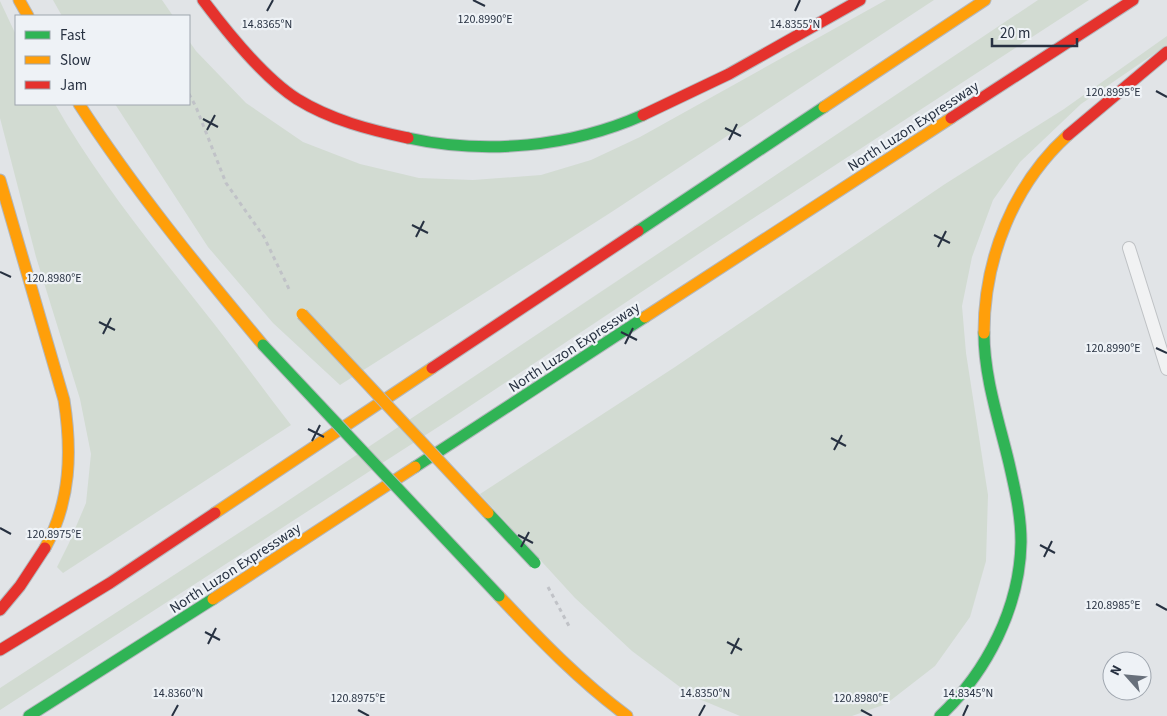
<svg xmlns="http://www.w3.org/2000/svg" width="1167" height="716" font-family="'Source Sans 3',sans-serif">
  <rect width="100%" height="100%" fill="#e1e4e7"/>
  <g fill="#d2dbd2">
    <polygon points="53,0 162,0 173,16 62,16"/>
    <polygon points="886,0 934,0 610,213 340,385 273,323 208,247 115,104 189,104 189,41 196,51 246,103 303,142 360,164 419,178 473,180 541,175 591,160 640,137"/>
    <polygon points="1038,0 1089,0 703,251 452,418 0,710 0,688 274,510"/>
    <path d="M0 1 16 35V104H55C100 183 159 254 215 325 241 358 265 392 291 425L63 573 57 567 69 543 86 503 91 454 80 399 36 257 0 118Z"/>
    <polygon points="1167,36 1167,45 1081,104 1020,162 993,200 972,257 962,306 966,353 988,495 986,561 970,617 935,666 886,704 852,716 740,716 692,696 632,651 575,598 480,494 675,367 945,184 1064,109"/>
  </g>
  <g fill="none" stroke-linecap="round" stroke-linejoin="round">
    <g stroke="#bfc2c5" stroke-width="14">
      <polyline id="lane" points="1129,248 1167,369"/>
    </g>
    <g stroke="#b3b7bc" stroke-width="13">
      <g id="fast">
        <path d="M408 138C486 155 571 147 643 115"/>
        <polyline points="638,231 824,107"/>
        <polyline points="415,467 645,317"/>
        <polyline points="29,716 213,599"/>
        <path d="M940 716C987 672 1020 607 1021 542 1021 515 1015 489 1009 463 999 421 984 377 984 333"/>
      </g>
    </g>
    <g stroke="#b3b7bc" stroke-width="13">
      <g id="slow">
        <polyline points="19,0 28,16"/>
        <path d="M79 104C134 189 198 267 263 345"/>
        <polyline points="824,107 985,0"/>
        <path d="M0 180 64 400C72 451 71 501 45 548"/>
        <polyline points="645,317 951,118"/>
        <path d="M984 333C984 259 1013 185 1068 135"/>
        <polyline points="215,513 432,368"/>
        <path d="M499 596C539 639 580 681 627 716"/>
        <polyline points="213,599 415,467"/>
      </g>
    </g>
    <g stroke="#b3b7bc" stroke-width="13">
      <g id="jam">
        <path d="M203 0C227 32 264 78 297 99 331 120 370 130 408 138"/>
        <polyline points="643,115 729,74 860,0"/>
        <polyline points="951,118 1133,0"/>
        <polyline points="1068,135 1167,52"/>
        <polyline points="432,368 638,231"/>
        <polyline points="0,610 20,586 45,548"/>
        <polyline points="0,650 110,583 215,513"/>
      </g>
    </g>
    <g stroke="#c0c2c7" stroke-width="3" stroke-dasharray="4 4" stroke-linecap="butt">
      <polyline points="189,94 196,107 226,183 264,237 289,289"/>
      <polyline points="548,587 569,626"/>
    </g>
    <use href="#lane" stroke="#f1f2f3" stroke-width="12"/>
    <use href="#fast" stroke="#30b455" stroke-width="11"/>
    <use href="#slow" stroke="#ff9f0a" stroke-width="11"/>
    <use href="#jam" stroke="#e5322d" stroke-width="11"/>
    <g stroke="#b3b7bc" stroke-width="13" stroke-linecap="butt">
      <g id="fast-bridge">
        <polyline points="263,345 499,596"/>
        <polyline points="488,513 535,563"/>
      </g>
    </g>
    <g stroke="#b3b7bc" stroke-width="13" stroke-linecap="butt">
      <polyline id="slow-bridge" points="302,314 488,513"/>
    </g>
    <use href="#fast-bridge" stroke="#30b455" stroke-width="11"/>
    <use href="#slow-bridge" stroke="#ff9f0a" stroke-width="11"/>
  </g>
  <path fill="none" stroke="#273141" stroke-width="2" d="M473 0 485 6M267 11 273 0M795 11 800 0M1156 91 1167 97M203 119 218 127M725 128 741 136M207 130 215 115M729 140 737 124M412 225 428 233M934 235 950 243M416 237 424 221M938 247 946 231M0 272 11 277M99 322 115 330M621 332 637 340M103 334 111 318M625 344 633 328M1156 348 1167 353M308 429 324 437M831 438 846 446M312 441 320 425M834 450 842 435M0 528 11 534M518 535 533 543M1040 545 1055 553M521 547 529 532M1044 557 1052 541M1156 604 1167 610M205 632 220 640M727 642 742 650M208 644 216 628M731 654 739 638M358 710 369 716M861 710 872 716M172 716 178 705M699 716 705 705M963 716 968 705"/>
  <g text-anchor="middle" stroke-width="4.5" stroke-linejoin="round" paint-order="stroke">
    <g font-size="15" fill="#273141" stroke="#eef2f6">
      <text transform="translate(913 126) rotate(-33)" y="5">North Luzon Expressway</text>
      <text transform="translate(574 347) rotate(-33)" y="5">North Luzon Expressway</text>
      <text transform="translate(235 568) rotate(-33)" y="5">North Luzon Expressway</text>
    </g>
  </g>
  <g font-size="12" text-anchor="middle" fill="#273141" stroke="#eef2f6" stroke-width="4.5" stroke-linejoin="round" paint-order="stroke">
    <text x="485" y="23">120.8990°E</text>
    <text x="267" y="28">14.8365°N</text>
    <text x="795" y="28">14.8355°N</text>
    <text x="1113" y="96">120.8995°E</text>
    <text x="54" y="282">120.8980°E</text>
    <text x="1113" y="352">120.8990°E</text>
    <text x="54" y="538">120.8975°E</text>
    <text x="1113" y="609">120.8985°E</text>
    <text x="178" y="697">14.8360°N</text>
    <text x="705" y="697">14.8350°N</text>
    <text x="968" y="697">14.8345°N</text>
    <text x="358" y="702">120.8975°E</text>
    <text x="861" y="702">120.8980°E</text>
  </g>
  <rect x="15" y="15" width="175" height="90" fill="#eef2f6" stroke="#9ea5ae"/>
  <rect x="25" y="31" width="25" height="8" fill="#30b455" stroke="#9ea5ae"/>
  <text x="60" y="40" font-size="15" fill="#273141">Fast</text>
  <rect x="25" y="56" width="25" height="8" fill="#ff9f0a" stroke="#9ea5ae"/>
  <text x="60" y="65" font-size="15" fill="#273141">Slow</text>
  <rect x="25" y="81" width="25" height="8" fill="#e5322d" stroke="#9ea5ae"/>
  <text x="60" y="90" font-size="15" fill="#273141">Jam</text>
  <g transform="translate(1127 676) rotate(297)"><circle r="24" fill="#eef2f6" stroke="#9ea5ae"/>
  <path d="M0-4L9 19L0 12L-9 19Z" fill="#68707b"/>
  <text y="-8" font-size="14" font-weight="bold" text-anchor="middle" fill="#273141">N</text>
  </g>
  <path d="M992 38v8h85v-8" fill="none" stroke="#273141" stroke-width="2.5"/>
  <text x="1000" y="38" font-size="15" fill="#273141" stroke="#eef2f6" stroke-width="4" paint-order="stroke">20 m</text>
</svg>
